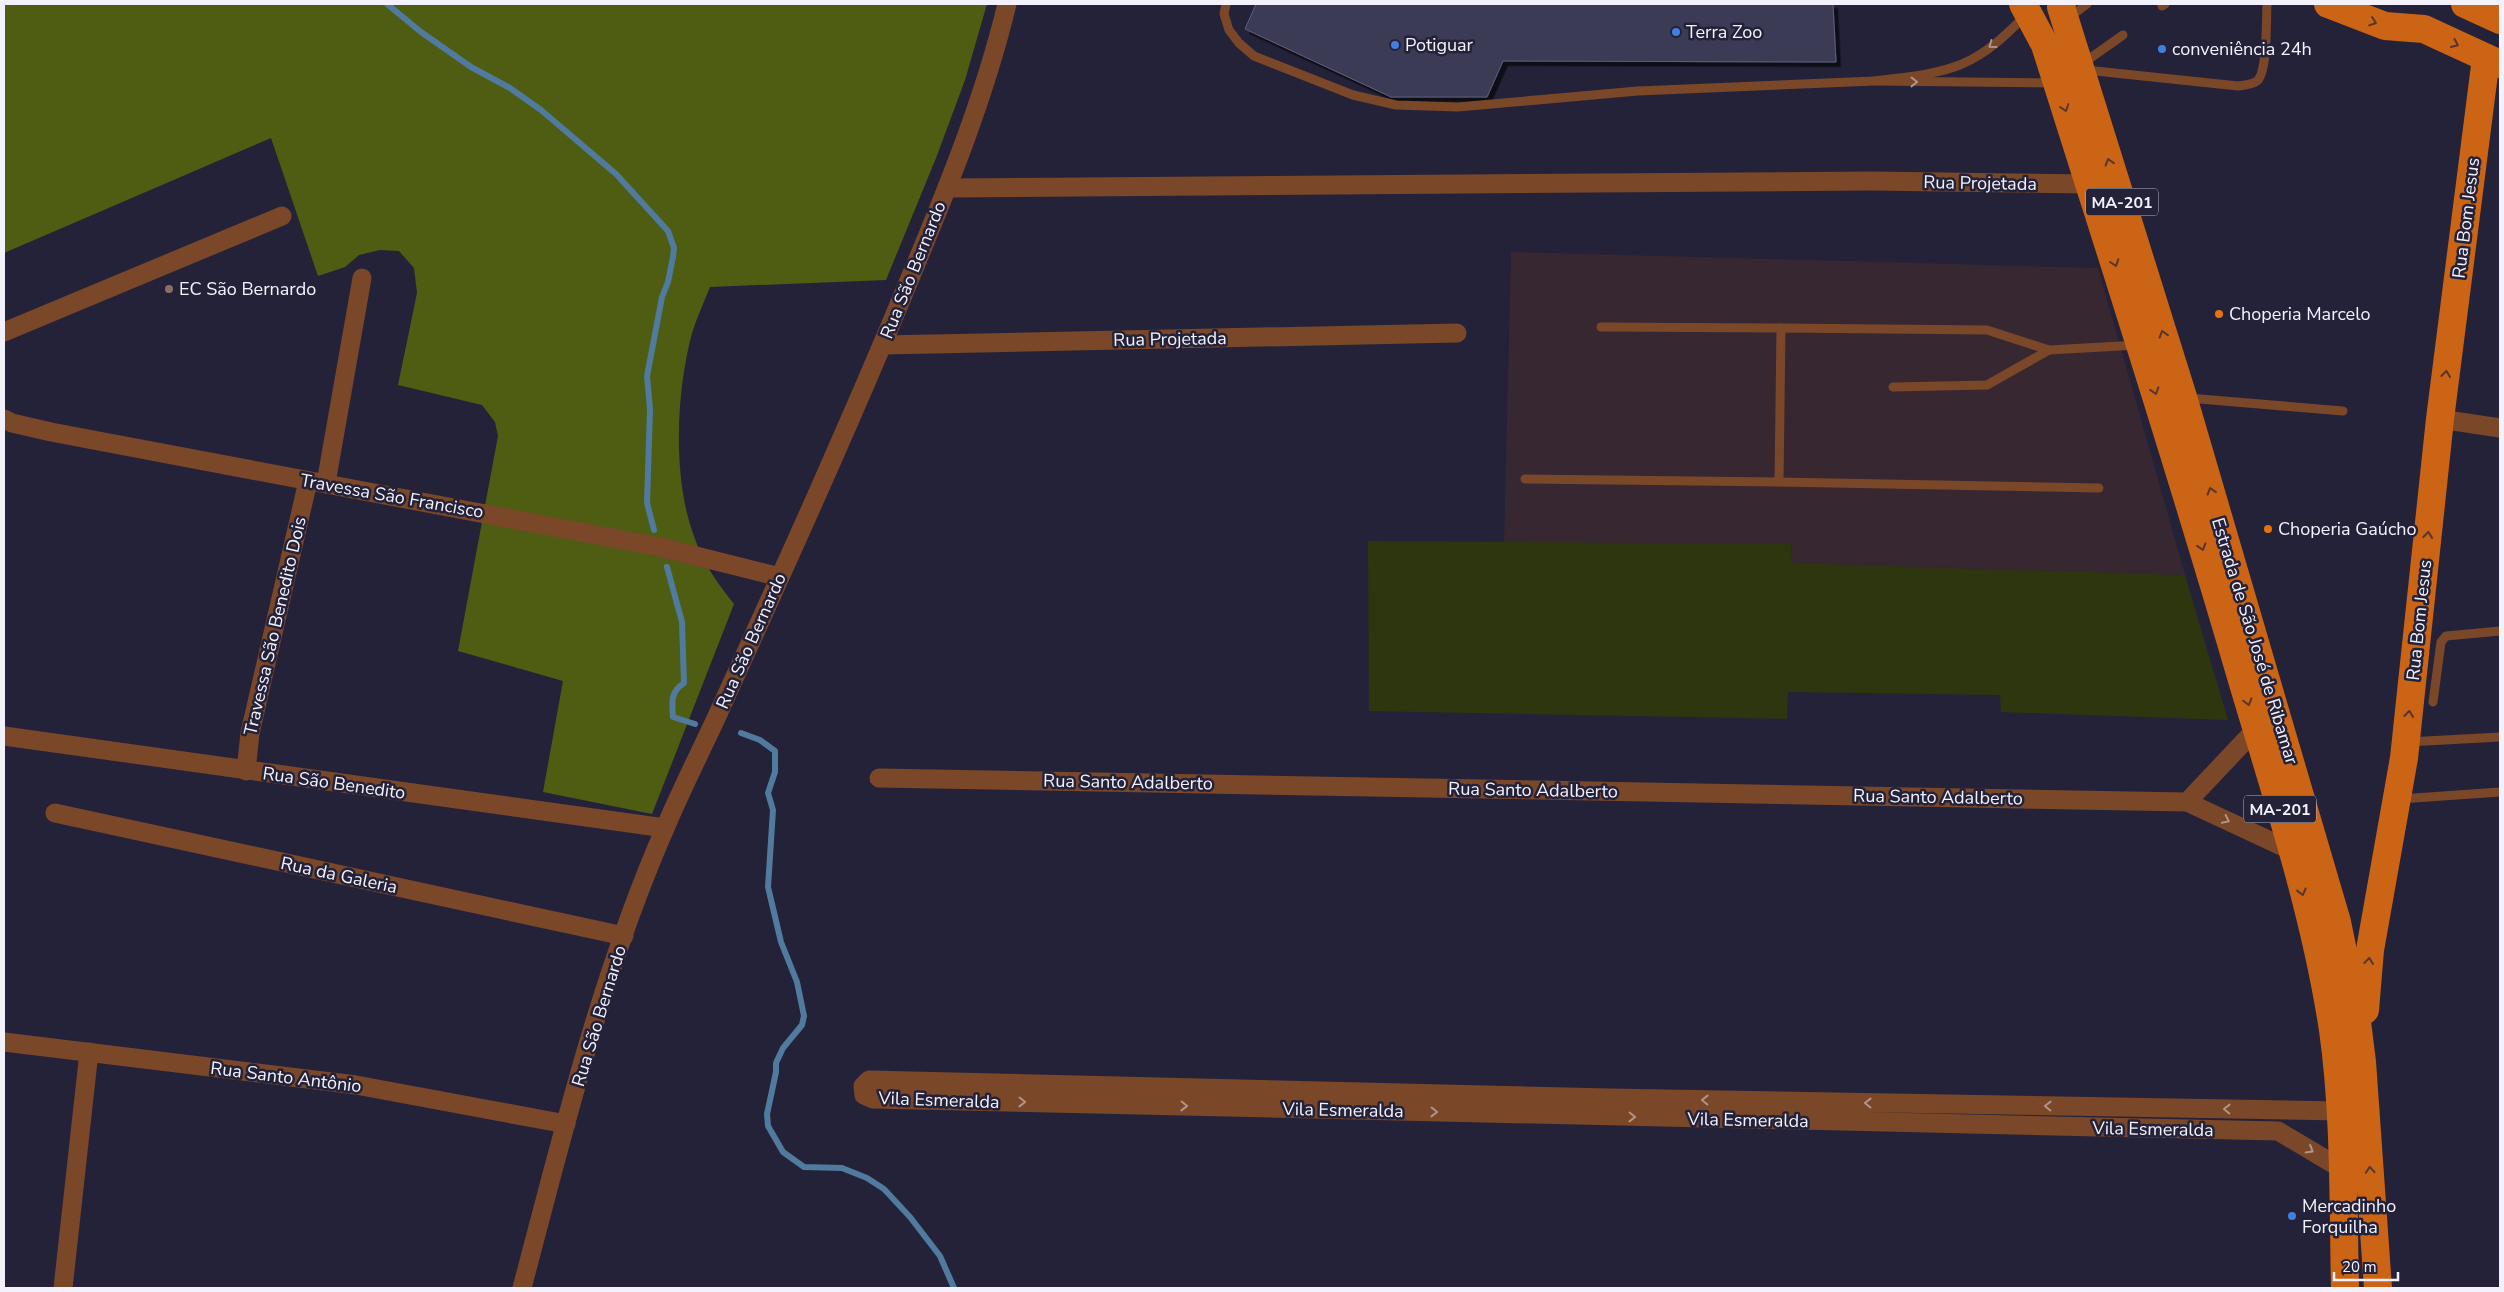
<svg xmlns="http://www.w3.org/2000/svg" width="2504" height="1292" font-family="'Nunito Sans',sans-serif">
  <defs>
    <filter id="shadow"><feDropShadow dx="4.5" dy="4.5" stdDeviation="0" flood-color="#0009"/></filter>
  </defs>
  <rect width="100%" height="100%" fill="#242239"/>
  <polygon fill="#372731" points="1511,252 2098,268 2185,575 1792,563 1791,544 1504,543"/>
  <polygon fill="#2e360f" points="1368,541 1791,544 1792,563 2185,575 2228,720 2001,712 2000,695 1788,692 1787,719 1369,711"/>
  <path fill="#4f5d12" d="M4 4H987L965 80 936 158 886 280 710 287C704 302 697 317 692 333 676 393 672 480 695 539 703 563 718 584 734 604L652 814 543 792 563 681 458 651 498 436 495 422 482 405 398 385 417 293 414 268 399 251 380 250 359 255 345 267 318 276 271 138 4 253Z"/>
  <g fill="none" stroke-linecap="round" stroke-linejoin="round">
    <g stroke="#507a9e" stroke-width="6">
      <polyline points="387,4 421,32 471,67 510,88 541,110 616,174 668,231 674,248 673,257 668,282 662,297 647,376 650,409 647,503 654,530"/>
      <path d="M667 567 682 622 684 683C670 692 672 703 673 717L695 724"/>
      <polyline points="741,733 760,740 775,751 775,772 768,793 773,810 768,887 781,942 797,982 804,1016 802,1025 783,1048 776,1063 776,1072 767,1114 768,1126 783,1152 804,1167 842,1168 867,1178 884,1189 910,1217 940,1256 954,1288"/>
    </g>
  </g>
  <polygon fill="#3a3a54" stroke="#5e5f7b" filter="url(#shadow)" points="1256,4 1833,4 1836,62 1503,61 1487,97 1391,97 1245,29"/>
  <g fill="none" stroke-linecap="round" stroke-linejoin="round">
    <g stroke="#7a4729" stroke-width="9">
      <polyline points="1226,4 1224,14 1229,30 1239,43 1254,56 1353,95 1396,105 1458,107 1638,91 1875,81"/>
      <polyline points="2162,6 2165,4"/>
      <path d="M2026 15C2007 34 1988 53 1962 64 1936 75 1904 77 1875 81L2055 83"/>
      <polyline points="2067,19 2087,4"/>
      <polyline points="2082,64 2123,35"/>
      <path d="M2086 70 2238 86C2244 85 2252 85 2257 81 2268 72 2266 19 2267 4"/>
      <polyline points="1601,327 1781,328"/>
      <polyline points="1893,387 1987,385 2049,350"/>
      <polyline points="2188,398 2343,411"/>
      <polyline points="1525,479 1779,482 1781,328 1987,330 2049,350 2138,345"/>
      <polyline points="1779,482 2099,488"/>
      <polyline points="2433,702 2441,642 2446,636 2500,631"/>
      <polyline points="2408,742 2500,737"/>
      <polyline points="2400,799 2500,792"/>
    </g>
    <g stroke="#7a4729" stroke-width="19">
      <polyline points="947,188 1870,181 2090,184"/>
      <polyline points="4,332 282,216"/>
      <polyline points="883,345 1457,333"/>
      <polyline points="4,419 12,423 51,432 660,547 780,577"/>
      <polyline points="2440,419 2500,428"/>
      <polyline points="326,483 362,278"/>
      <polyline points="4,736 665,828"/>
      <polyline points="246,771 250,733 308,481"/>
      <polyline points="879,778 2187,802 2292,851"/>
      <polyline points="2187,802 2256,729"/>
      <polyline points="55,813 624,936"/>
      <polyline points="4,1042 356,1085 566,1124"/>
      <polyline points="2340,1111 1609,1098 869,1080 863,1086 864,1095 873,1099 2278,1131 2342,1169"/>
      <polyline points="63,1288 89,1052"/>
      <path d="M522 1288C563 1133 601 974 666 826 682 788 701 751 718 714 783 571 848 428 908 283 946 192 984 100 1007 4"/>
    </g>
    <g stroke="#cc6415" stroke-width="28">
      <path d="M2023 4 2045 45C2112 256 2180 468 2242 680 2276 795 2315 911 2333 1030 2345 1115 2343 1203 2345 1288"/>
      <polyline points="2062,4 2061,7 2183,397 2337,922 2356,1014 2362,1062 2378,1288"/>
      <polyline points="2328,4 2385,26 2424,29 2500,64"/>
      <polyline points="2465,4 2500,20"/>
      <polyline points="2365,1010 2370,950 2404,758 2440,419 2486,58"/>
    </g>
  </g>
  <defs><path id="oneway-chevron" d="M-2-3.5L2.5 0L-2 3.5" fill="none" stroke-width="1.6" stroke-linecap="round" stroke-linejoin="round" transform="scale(1.25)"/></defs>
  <g stroke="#56362e">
    <use href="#oneway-chevron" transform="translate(2373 22) rotate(19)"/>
    <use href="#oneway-chevron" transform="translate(2455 44) rotate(25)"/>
    <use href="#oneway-chevron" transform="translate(2065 108) rotate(72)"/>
    <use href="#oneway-chevron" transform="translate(2109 162) rotate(-107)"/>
    <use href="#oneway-chevron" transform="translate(2115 263) rotate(72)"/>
    <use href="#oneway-chevron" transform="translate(2163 334) rotate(-107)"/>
    <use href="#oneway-chevron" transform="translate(2446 374) rotate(-83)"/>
    <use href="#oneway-chevron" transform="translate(2155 391) rotate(73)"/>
    <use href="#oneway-chevron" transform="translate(2211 491) rotate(-107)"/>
    <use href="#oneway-chevron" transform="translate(2428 535) rotate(-84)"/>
    <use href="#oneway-chevron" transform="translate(2202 547) rotate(73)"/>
    <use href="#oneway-chevron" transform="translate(2248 702) rotate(74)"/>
    <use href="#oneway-chevron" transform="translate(2409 714) rotate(-84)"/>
    <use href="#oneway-chevron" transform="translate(2302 892) rotate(76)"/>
    <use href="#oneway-chevron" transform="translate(2369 961) rotate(-83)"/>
    <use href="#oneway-chevron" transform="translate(2370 1170) rotate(-94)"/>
  </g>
  <g stroke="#b09488">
    <use href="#oneway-chevron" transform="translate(1992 45) rotate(144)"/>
    <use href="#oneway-chevron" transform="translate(1914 82) rotate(1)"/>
    <use href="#oneway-chevron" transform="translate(2226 820) rotate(26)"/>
    <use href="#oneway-chevron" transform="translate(1705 1100) rotate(-179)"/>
    <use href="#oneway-chevron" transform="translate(1022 1102) rotate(1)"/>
    <use href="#oneway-chevron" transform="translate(1868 1103) rotate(-179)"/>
    <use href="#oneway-chevron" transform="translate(1184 1106) rotate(1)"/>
    <use href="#oneway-chevron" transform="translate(2048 1106) rotate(-179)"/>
    <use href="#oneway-chevron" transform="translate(2227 1109) rotate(-179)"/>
    <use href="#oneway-chevron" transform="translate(1434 1112) rotate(1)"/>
    <use href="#oneway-chevron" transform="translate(1632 1117) rotate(1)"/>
    <use href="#oneway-chevron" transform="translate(2310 1150) rotate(31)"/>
  </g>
  <g fill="#3f7fe0" stroke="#242239" stroke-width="2">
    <circle cx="1676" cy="32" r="5"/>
    <circle cx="1395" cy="45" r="5"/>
    <circle cx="2162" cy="49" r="5"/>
    <circle cx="2292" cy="1216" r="5"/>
  </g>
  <circle fill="#8d6e63" stroke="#242239" stroke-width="2" cx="169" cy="289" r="5"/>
  <g fill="#e8710a" stroke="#242239" stroke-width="2">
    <circle cx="2219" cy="314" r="5"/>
    <circle cx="2268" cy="529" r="5"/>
  </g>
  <g text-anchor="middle" stroke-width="5" stroke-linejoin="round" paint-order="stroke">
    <g fill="#242239" stroke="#b5b4c2" stroke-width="1">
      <rect x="2086" y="188.5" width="72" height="27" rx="4"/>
      <rect x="2244" y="795.5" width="72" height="27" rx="4"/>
    </g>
    <g font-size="16" font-weight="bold" fill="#f3f2fc">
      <text x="2122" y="208">MA-201</text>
      <text x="2280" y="815">MA-201</text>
    </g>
    <g font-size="18" fill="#f3f2fc" stroke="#242239" text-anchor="start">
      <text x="1686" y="38">Terra Zoo</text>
      <text x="1405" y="51">Potiguar</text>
      <text x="2172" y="55">conveniência 24h</text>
      <text x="179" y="295">EC São Bernardo</text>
      <text x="2229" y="320">Choperia Marcelo</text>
      <text x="2278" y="535">Choperia Gaúcho</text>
      <text x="2302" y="1212">Mercadinho<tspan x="2302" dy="21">Forquilha</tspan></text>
    </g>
    <g font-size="18" fill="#f3f2fc" stroke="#242239">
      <text transform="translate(1980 183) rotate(1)" y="6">Rua Projetada</text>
      <text transform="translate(2466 218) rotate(-83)" y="6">Rua Bom Jesus</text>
      <text transform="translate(913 270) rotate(-68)" y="6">Rua São Bernardo</text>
      <text transform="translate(1170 339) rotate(-1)" y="6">Rua Projetada</text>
      <text transform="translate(392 496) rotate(10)" y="6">Travessa São Francisco</text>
      <text transform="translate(2419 620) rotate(-84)" y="6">Rua Bom Jesus</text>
      <text transform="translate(275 626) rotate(-77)" y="6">Travessa São Benedito Dois</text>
      <text transform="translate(751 641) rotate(-66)" y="6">Rua São Bernardo</text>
      <text transform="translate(2255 641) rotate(73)" y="6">Estrada de São José de Ribamar</text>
      <text transform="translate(1128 782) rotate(1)" y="6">Rua Santo Adalberto</text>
      <text transform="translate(334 783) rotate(8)" y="6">Rua São Benedito</text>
      <text transform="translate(1533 790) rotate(1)" y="6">Rua Santo Adalberto</text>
      <text transform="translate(1938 797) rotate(1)" y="6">Rua Santo Adalberto</text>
      <text transform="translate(339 875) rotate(12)" y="6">Rua da Galeria</text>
      <text transform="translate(599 1016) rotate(-73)" y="6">Rua São Bernardo</text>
      <text transform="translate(286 1077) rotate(7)" y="6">Rua Santo Antônio</text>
      <text transform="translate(939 1100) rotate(2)" y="6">Vila Esmeralda</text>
      <text transform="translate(1343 1110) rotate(1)" y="6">Vila Esmeralda</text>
      <text transform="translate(1748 1120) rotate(1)" y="6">Vila Esmeralda</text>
      <text transform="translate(2153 1129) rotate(1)" y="6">Vila Esmeralda</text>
    </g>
  </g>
  <rect width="2504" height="1292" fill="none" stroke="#f3f2fc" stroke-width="10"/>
  <path d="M2334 1272v8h64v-8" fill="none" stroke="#f3f2fc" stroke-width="2.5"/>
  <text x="2342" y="1272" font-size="15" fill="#f3f2fc" stroke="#242239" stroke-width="4" paint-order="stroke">20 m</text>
</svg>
